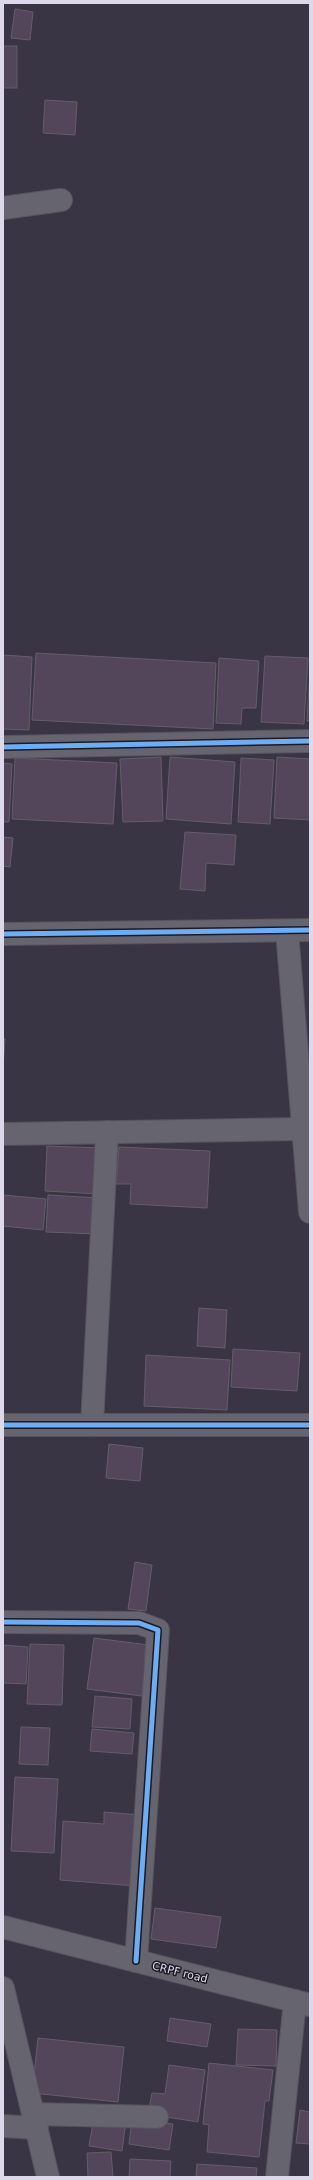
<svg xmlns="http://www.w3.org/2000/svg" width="313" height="2180" font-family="'DejaVu Sans',sans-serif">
  <rect width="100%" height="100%" fill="#393544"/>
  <g fill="#54465a" stroke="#645d69">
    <polygon points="15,9 33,12 30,40 11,38"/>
    <rect x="3" y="46" width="14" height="42"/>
    <polygon points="45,100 77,102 75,135 43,133"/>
    <polygon points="36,653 216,663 213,729 32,720"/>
    <polygon points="3,655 32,657 29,730 3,729"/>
    <polygon points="265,656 308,658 304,724 261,722"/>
    <polygon points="219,658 259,661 256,708 242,708 241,724 216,723"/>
    <polygon points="310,669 310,721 307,721"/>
    <polygon points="161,757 163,821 123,822 120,759"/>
    <polygon points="170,757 235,762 231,824 166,819"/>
    <polygon points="277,757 310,759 310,820 274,818"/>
    <polygon points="15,758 117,763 113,824 12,819"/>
    <polygon points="241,758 274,760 270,824 238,822"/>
    <polygon points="3,763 12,764 9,822 3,822"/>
    <polygon points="185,832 236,835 234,865 206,863 205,891 180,889"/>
    <polygon points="3,837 13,838 10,867 3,866"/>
    <polygon points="3,1039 5,1039 3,1067"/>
    <polygon points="47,1146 101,1148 99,1194 45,1191"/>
    <polygon points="119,1147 210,1151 207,1208 130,1204 131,1184 116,1184"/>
    <polygon points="3,1195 46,1199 43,1230 3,1226"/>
    <polygon points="48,1195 100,1198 98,1234 46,1232"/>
    <polygon points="199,1308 227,1310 225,1348 197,1346"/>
    <polygon points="233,1349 300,1353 297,1391 231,1387"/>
    <polygon points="146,1355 230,1360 227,1410 144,1406"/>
    <polygon points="109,1444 143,1448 140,1481 106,1478"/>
    <polygon points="135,1562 152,1565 146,1611 128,1609"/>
    <polygon points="94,1638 149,1645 142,1696 87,1689"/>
    <polygon points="30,1644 64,1645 62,1705 27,1704"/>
    <polygon points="3,1645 28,1647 26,1684 3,1683"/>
    <polygon points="95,1696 132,1699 130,1729 92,1727"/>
    <polygon points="21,1727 50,1728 48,1765 19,1764"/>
    <polygon points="92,1729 134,1733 132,1754 90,1751"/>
    <polygon points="15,1777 58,1779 54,1853 11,1851"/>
    <polygon points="104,1812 141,1815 136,1886 60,1880 63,1821 104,1824"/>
    <polygon points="155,1908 221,1917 216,1948 151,1939"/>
    <polygon points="170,2018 211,2024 207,2047 167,2041"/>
    <polygon points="238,2029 277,2030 276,2066 236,2065"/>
    <polygon points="38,2038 124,2047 118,2102 32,2093"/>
    <polygon points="209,2063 273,2070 269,2101 265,2101 259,2157 207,2152 209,2125 203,2124"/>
    <polygon points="169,2065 205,2070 198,2122 148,2114 152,2093 165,2094"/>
    <polygon points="300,2110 310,2112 310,2144 296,2143"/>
    <polygon points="94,2117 126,2122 122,2151 89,2146"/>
    <polygon points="132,2119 173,2124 169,2150 129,2144"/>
    <polygon points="111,2152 113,2177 88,2177 87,2153"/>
    <polygon points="130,2159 171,2161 170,2177 129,2177"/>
    <polygon points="197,2164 257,2168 256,2177 196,2177"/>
  </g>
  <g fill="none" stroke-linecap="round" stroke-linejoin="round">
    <g stroke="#565260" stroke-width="24">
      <g id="minor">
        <polyline points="3,208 61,200"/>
        <polyline points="3,747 310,741"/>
        <polyline points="287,931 310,1212"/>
        <polyline points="3,934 310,930"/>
        <polyline points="3,1134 303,1129"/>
        <polyline points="3,1425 310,1425"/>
        <polyline points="92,1425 107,1132"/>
        <polyline points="3,1622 139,1623 158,1630 136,1961"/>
        <polyline points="3,1927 310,2005"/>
        <polyline points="3,1988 48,2177"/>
        <polyline points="33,2114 157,2117"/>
        <polyline points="3,2126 37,2128"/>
        <polyline points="277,2177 295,2001"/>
      </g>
    </g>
    <use href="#minor" stroke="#66646e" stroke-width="22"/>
    <g stroke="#1d1a26" stroke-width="8">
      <g id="cycleway">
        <polyline points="3,747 310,741"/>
        <polyline points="3,934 310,930"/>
        <polyline points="3,1425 310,1425"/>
        <polyline points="3,1622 139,1623 158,1630 136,1961"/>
      </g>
    </g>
    <use href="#cycleway" stroke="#6dadf4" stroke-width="5"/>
  </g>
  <g text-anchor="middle" stroke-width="3" stroke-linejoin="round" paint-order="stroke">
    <g font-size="11" fill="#ddd9ea" stroke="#1d1a26">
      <text transform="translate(180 1972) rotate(14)" y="4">CRPF road</text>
    </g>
  </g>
  <rect width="313" height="2180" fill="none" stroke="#ddd9ea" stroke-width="8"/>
</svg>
